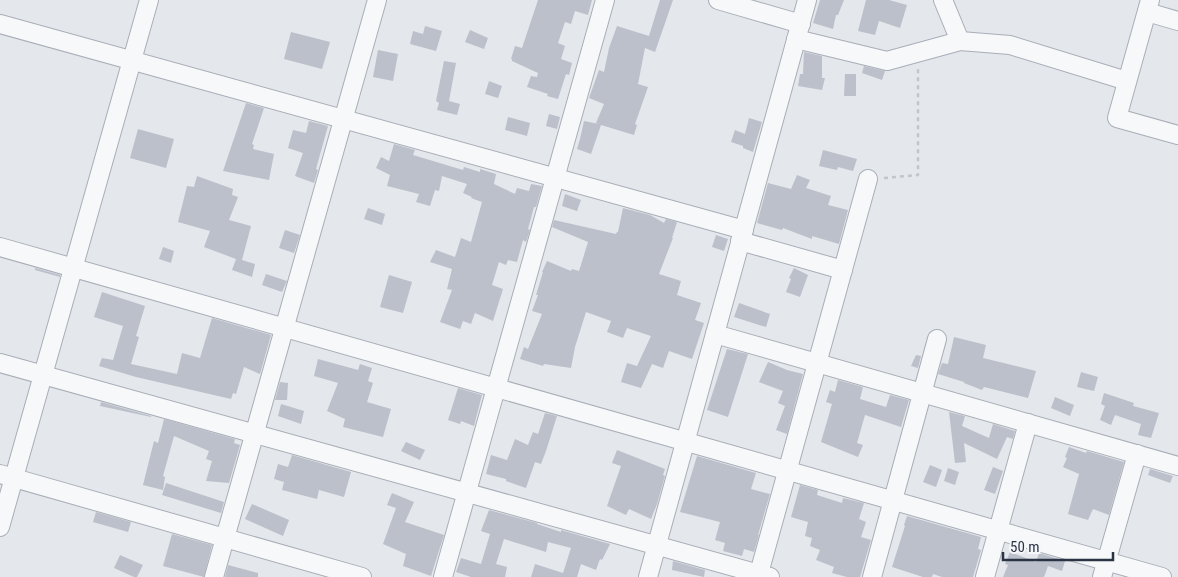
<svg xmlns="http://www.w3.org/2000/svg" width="1178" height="577" font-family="'Roboto Condensed',sans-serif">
  <rect width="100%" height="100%" fill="#e4e7ec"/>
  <g fill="#bbc0ca">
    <polygon points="538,0 592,0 588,15 575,11 571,24 565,22 558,43 565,46 561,59 572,63 569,75 566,74 558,99 547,96 548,94 527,87 531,76 537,77 538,73 512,61 512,59 511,59 515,46 522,48"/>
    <polygon points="660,0 673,0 655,52 645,48 638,84 648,87 635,124 637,125 634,135 601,125 591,154 577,149 580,139 584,121 599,124 596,123 604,104 589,98 599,70 604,72 609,48 617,26 649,36"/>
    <polygon points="820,0 844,0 838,15 836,15 833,29 813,23"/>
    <polygon points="866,0 889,0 907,5 900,28 879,21 875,35 858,31"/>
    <polygon points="425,26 442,31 436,51 410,44 413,31 423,34"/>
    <polygon points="470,30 488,38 484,49 465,42"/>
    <polygon points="291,32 330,42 322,69 284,59"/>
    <polygon points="378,50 398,54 393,81 373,77"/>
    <polygon points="804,52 822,56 822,78 825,78 822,90 798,86 800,74 803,74"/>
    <polygon points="444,61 456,63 449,101 460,104 457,115 437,110 439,103 436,101"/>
    <polygon points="864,66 885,71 882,80 862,73"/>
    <polygon points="845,74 856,74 856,96 844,96"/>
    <polygon points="489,81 502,86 498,98 485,94"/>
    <polygon points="246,103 264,108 252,144 254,145 253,149 274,154 269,180 223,171"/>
    <polygon points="549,114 560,117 557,129 546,126"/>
    <polygon points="508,117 530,123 527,136 505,130"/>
    <polygon points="749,118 762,122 753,152 743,148 743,146 731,142 735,130 745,134"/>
    <polygon points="309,121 328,126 316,169 318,170 314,183 295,176 303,153 288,148 293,130 306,133"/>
    <polygon points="138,129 174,139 166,168 130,158"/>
    <polygon points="394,144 415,150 413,155 463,170 464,167 480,172 480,169 496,174 494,184 515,194 517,188 529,191 531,184 542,186 536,207 534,207 528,229 530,230 526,242 523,240 517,262 508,260 506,265 499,262 492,285 503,289 493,321 475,313 471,324 463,321 460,329 440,322 452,290 447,289 452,269 430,262 436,250 455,257 461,238 471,242 482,202 471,198 472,197 463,193 467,184 442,176 439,191 435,190 430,206 416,202 419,194 387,186 390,175 376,168 381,157 389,161"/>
    <polygon points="823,150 857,159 853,171 838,167 837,170 819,166"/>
    <polygon points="797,175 810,180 806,188 831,196 828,205 848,210 839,244 812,236 812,239 783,228 782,230 757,223 768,183 791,189"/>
    <polygon points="197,176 233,189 232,195 238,197 229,220 251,226 242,260 255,264 252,277 232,270 236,259 204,247 210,231 178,222 187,186 194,187"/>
    <polygon points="565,194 581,200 577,211 562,206"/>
    <polygon points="368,208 385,214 382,225 364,219"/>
    <polygon points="623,208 650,215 664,223 666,219 677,222 672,238 673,238 659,274 681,281 677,295 701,303 695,320 704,323 692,359 669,351 663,368 652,364 641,388 621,382 627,363 637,366 651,336 627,328 623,338 607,332 611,321 586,312 575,347 571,368 544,364 543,366 520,359 524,347 528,349 542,314 532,311 538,295 536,295 543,272 542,272 547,261 571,271 572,269 579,271 588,242 552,227 554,220 616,234 617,232 618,232"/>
    <polygon points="285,230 300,235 294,253 279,248"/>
    <polygon points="716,235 728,239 724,251 712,247"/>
    <polygon points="163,247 174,251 171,263 159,259"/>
    <polygon points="35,268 60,275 60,277 35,270"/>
    <polygon points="794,268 808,275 800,297 786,292 791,279 789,278"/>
    <polygon points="266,274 287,281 282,292 262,285"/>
    <polygon points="389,275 412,282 403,313 380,307"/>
    <polygon points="102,292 145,306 136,336 139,337 131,364 177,374 182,353 200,358 212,318 271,335 260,374 244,367 236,394 233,393 231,399 136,377 99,366 102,358 113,360 123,326 94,317"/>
    <polygon points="739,303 770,314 766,327 734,317"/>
    <polygon points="954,337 986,345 983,358 1036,371 1028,398 984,387 982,390 964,383 964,382 938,374 942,363 948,364"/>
    <polygon points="727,349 748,354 728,417 707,410"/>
    <polygon points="916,355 921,356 918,368 911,366"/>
    <polygon points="318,359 358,370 360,364 372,368 368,381 373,383 367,402 391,409 383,437 343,427 345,419 327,411 338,383 314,376"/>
    <polygon points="768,362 787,370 803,374 787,434 776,430 785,406 778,403 783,391 759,382"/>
    <polygon points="1081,372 1098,377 1094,391 1077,387"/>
    <polygon points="838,380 863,387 860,399 886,407 890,395 909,400 901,427 865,415 857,443 863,445 858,457 821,442 832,404 826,402 830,390 835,392"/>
    <polygon points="280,382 288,383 287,400 275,400"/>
    <polygon points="458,388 482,395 474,426 461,421 460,424 448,420"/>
    <polygon points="1104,393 1134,403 1133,406 1159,413 1151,438 1138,435 1141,424 1115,415 1111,425 1100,420 1105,406 1101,404"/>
    <polygon points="1055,397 1074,405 1070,416 1051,408"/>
    <polygon points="101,402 151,416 151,417 100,406"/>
    <polygon points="281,404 304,411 301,424 278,416"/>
    <polygon points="949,412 965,416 962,426 989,438 993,424 1015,431 1013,439 1007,437 997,459 964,443 966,462 955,463"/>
    <polygon points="545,413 557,416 546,451 541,464 535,462 526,488 506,481 506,479 486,474 491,455 507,460 515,439 528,445 533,432 538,434"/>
    <polygon points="164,419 235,439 234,443 240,445 229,483 206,481 212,461 206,459 209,451 174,436 163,476 165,477 163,490 143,485 154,441 158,443"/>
    <polygon points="406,442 425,450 420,460 401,451"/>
    <polygon points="1069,447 1086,453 1087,451 1124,462 1109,515 1093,509 1088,520 1068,514 1079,474 1063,467 1067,458 1065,457"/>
    <polygon points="617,450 665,469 663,475 665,476 657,504 651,519 629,509 626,515 607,506 621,466 612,463"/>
    <polygon points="292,455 351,472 344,497 319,490 317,499 282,490 284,482 274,479 278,464 288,467"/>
    <polygon points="697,456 756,473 751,489 770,494 758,535 759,535 754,552 744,549 742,556 723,551 725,543 715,540 720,522 680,512"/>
    <polygon points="930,465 942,470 936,487 923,482"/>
    <polygon points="993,467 1003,471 995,494 984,490"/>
    <polygon points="948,468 959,472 955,485 944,481"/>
    <polygon points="1150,469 1173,476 1170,483 1148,475"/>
    <polygon points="166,483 224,502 221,513 162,495"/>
    <polygon points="800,485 818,490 817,495 842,503 843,498 864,503 859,519 866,522 861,537 871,540 860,577 847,577 832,573 834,567 816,560 820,550 810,546 812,538 805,536 808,522 791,517"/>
    <polygon points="392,493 414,502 405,522 444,535 431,576 403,566 406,554 383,544 396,508 387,505"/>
    <polygon points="252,504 289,520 283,536 245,519"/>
    <polygon points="489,510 537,523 537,524 561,532 561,530 610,544 602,560 600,559 596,570 581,564 577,577 531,577 535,564 563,573 571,548 548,542 546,552 504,539 496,564 507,567 505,577 471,577 456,572 461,558 481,564 490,534 481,531"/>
    <polygon points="96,512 131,522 128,532 93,522"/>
    <polygon points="907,516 981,537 978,549 981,550 973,577 942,577 933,574 932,577 923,577 892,567 905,526 904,525"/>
    <polygon points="172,534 212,545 204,577 163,566"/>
    <polygon points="1010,552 1036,562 1039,553 1065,561 1062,571 1048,566 1044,577 1003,577 1008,565 1005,564"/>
    <polygon points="120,555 143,565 137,577 134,577 114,568"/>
    <polygon points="673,561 705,570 704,577 672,570"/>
    <polygon points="228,565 258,573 258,577 225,577"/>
  </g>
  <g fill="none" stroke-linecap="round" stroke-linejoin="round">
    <g stroke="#a9aeb7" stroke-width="20">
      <g id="minor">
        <polyline points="718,0 801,24"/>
        <polyline points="943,0 960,41"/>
        <polyline points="1150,0 1117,118 1178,135"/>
        <polyline points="1147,12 1178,21"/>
        <polyline points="0,24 744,230"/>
        <polyline points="796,39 887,61 960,41 1010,45 1127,81"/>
        <polyline points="740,241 843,270"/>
        <polyline points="0,247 1162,577"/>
        <polyline points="715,334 1178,466"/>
        <polyline points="0,363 770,577"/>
        <polyline points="0,474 362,577"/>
        <polyline points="0,527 149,0"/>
        <polyline points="214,577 377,0"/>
        <polyline points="443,577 605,0"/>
        <polyline points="648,577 807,0"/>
        <polyline points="758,577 868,179"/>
        <polyline points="872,577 937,339"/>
        <polyline points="985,577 1028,423"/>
        <polyline points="1102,577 1137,454"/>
      </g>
    </g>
    <polyline stroke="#c2c5cb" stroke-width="2.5" stroke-dasharray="4 4" stroke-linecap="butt" points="884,178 918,175 918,68"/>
    <use href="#minor" stroke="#f7f8fa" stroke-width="18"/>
  </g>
  <path d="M1003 552v8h110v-8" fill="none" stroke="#2b3445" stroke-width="2.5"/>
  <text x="1010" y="552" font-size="15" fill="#2b3445" stroke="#f4f6f9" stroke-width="4" paint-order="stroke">50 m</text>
</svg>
